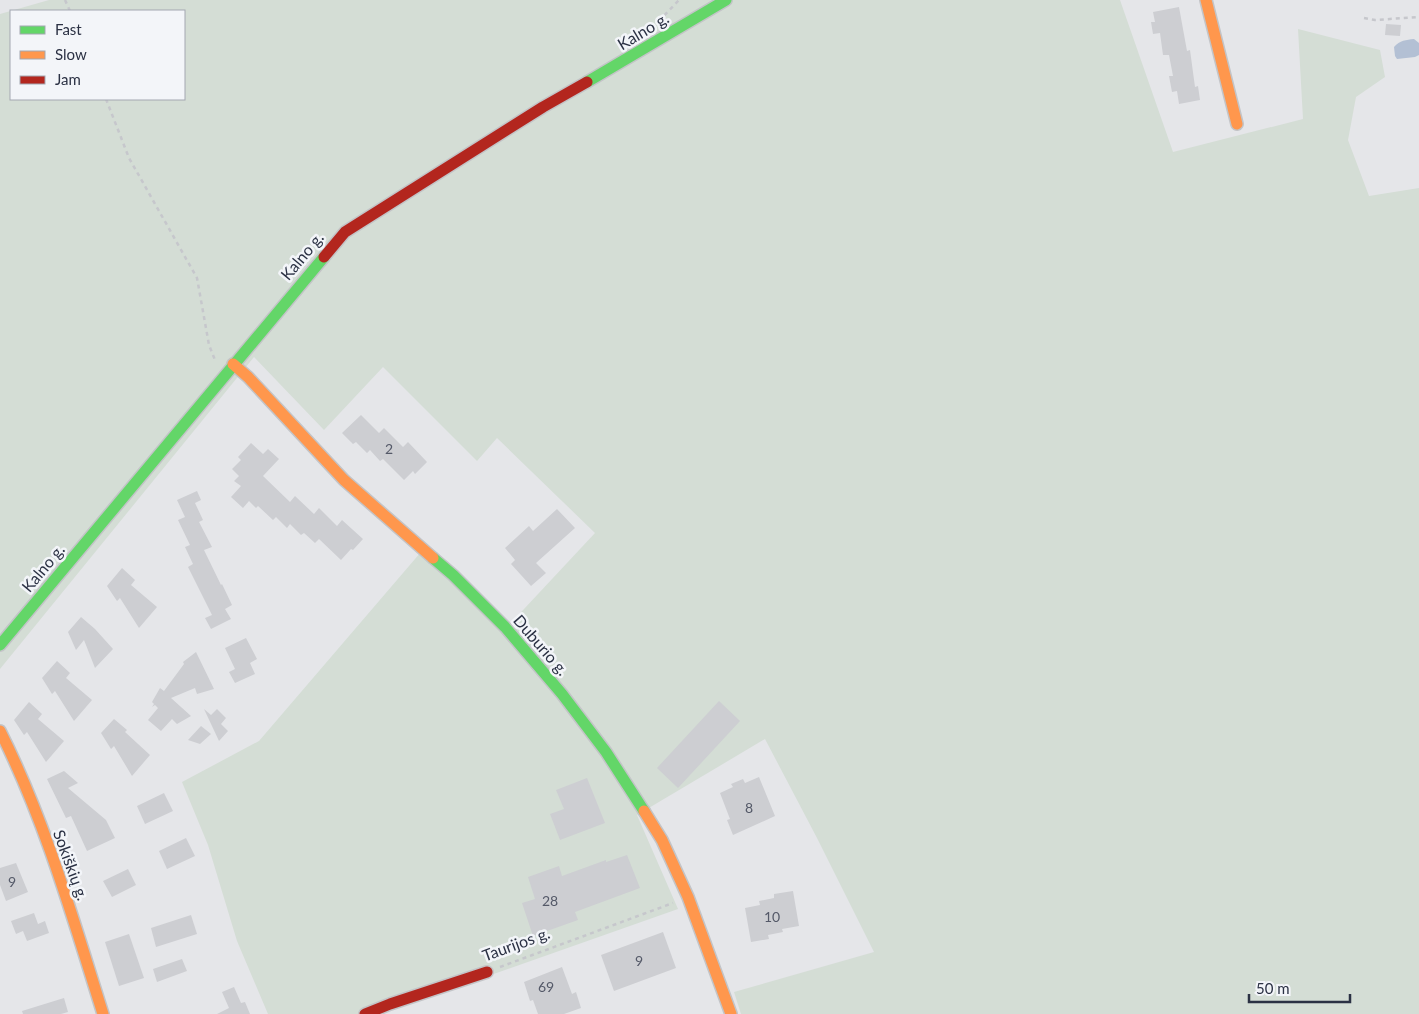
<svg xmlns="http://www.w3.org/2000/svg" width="1419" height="1014" font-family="Lato,sans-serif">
  <rect width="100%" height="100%" fill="#e5e6e9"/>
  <path fill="#d4ddd5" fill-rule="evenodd" d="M49 0H1120L1173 152 1303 119 1298 29 1380 50 1385 77 1356 97 1348 140 1369 196 1419 188V1014H741L734 992 874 952 817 838 765 739 637 815 678 909 380 1014H268L237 941 208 845 182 782 259 741 427 545 510 624 595 533 497 438 477 461 383 367 324 430 254 357 0 669V14ZM11 11H184V99H11Z"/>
  <path fill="#b3c0d4" d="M1414 39 1419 43V55L1415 57 1397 59 1395 56 1394 47C1400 40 1406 40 1414 39Z"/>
  <g fill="#cdced2">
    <polygon points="1179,7 1187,51 1190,50 1195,87 1198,86 1200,100 1179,104 1177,91 1172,92 1169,76 1173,76 1169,55 1163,55 1160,33 1153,34 1151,22 1155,22 1153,12"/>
    <polygon points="1386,24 1401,25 1400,36 1385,35"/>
    <polygon points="361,415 379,433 384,428 403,447 408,442 427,462 415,474 413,471 404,480 383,459 380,461 370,450 367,453 356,442 353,444 342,433"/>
    <polygon points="251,443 263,454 268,449 279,459 263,476 290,502 295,496 314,514 319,508 337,526 342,520 363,539 353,550 351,549 341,560 319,539 315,543 304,533 301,535 290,524 287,528 276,517 273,520 258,506 256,508 249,501 243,508 231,497 241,486 234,481 239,476 232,469 241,460 238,457"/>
    <polygon points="197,491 201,500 195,503 203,520 199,522 212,547 204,550 221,585 222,584 232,605 225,609 231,619 211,629 205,618 212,615 188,567 193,564 185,547 190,545 178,520 185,517 177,500"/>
    <polygon points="557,509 575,528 536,563 546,573 531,586 511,564 515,560 505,548 529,526 533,531"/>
    <polygon points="122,568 135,580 131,585 157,607 139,628 120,598 117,601 107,586"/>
    <polygon points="81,617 95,629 113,649 95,668 84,640 76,650 68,632"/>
    <polygon points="246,638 257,659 250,663 255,674 235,683 229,672 235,669 225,648"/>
    <polygon points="196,652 214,689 197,694 195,688 171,698 191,716 177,724 172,719 161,731 148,720 158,708 155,705 152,707 154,704 152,702 160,688 164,691 184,664 183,662"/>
    <polygon points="57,661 70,673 66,678 92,700 74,721 55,691 52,694 42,678"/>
    <polygon points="719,701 740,721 678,788 657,768"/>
    <polygon points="29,702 42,714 38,719 64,741 46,762 27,732 24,735 14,720"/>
    <polygon points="204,709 211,715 217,709 226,718 221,724 228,731 219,741"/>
    <polygon points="114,719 127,730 125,732 150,755 132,776 114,746 111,749 101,733"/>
    <polygon points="201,726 211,734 200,744 188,740"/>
    <polygon points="64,771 78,783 68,788 106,820 115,838 87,851 71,816 66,818 47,779"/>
    <polygon points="759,777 775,816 733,835 727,820 730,819 720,793 733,787 731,784 743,779 745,783"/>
    <polygon points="587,778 605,823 560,840 550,814 564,809 556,790"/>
    <polygon points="164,793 173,811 145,824 137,806"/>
    <polygon points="186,838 195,856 167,869 159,851"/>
    <polygon points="627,855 640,888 575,912 578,920 533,936 522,903 535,899 528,877 559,866 562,876 606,860 606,862"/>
    <polygon points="16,863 28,892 6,901 0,885 0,868"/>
    <polygon points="128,869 136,885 112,897 103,881"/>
    <polygon points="793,891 799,926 782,929 783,932 768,935 769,939 751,942 745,908 760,905 759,901 774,898 774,894"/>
    <polygon points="34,913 38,924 45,921 49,933 27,941 23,931 16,934 11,921"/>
    <polygon points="191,915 197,934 156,947 151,928"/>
    <polygon points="663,932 676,968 614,991 601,955"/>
    <polygon points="129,934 144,978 119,986 105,942"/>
    <polygon points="182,959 187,971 157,982 153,969"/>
    <polygon points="562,967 572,994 576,992 581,1008 564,1014 538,1014 533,1000 530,1001 524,982"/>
    <polygon points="234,987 241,1003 245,1002 250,1014 217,1014 229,1008 222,992"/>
    <polygon points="64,998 68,1012 61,1014 23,1014 22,1011"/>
  </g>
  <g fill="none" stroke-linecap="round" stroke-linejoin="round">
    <g stroke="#c3c4c7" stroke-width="14">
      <g id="fast">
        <polyline points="587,82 726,0"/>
        <polyline points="433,558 453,575 505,627 562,694 606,752 644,811"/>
        <polyline points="0,645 324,257"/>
      </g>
    </g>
    <g stroke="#c3c4c7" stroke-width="14">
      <g id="slow">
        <polyline points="1206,0 1237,124"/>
        <polyline points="233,364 248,377 344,480 433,558"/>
        <path d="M0 731C45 820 73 919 103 1014"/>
        <polyline points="644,811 662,840 688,897 731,1014"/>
      </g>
    </g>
    <g stroke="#c3c4c7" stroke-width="14">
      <g id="jam">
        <polyline points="324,257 345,232 543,107 587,82"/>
        <polyline points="365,1014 390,1004 487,972"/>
      </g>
    </g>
    <g stroke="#c6c7cc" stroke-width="2.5" stroke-dasharray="4 4" stroke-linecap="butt">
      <polyline points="65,0 70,11"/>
      <polyline points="1364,18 1375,20 1419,17"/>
      <polyline points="659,21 679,0"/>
      <polyline points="106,99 129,158 197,278 209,345 215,360"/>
      <polyline points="500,967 673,903"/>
    </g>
    <use href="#fast" stroke="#63d668" stroke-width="11"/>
    <use href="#slow" stroke="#ff974d" stroke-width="11"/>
    <use href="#jam" stroke="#b3261e" stroke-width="11"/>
  </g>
  <g text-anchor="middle" stroke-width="5" stroke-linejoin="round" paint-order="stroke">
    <g font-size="14" fill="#545968">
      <text x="389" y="454">2</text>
      <text x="749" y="813">8</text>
      <text x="12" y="887">9</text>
      <text x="550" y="906">28</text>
      <text x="772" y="922">10</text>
      <text x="639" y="966">9</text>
      <text x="546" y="992">69</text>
    </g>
    <g font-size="16" fill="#2b3144" stroke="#f3f5f9">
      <text transform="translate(643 31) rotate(-31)" y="6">Kalno g.</text>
      <text transform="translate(302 256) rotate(-50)" y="6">Kalno g.</text>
      <text transform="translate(43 568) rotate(-50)" y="6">Kalno g.</text>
      <text transform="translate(541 645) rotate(49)" y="6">Duburio g.</text>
      <text transform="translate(71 865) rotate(70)" y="6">Sokiškių g.</text>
      <text transform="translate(516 944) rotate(-20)" y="6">Taurijos g.</text>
    </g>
  </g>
  <rect x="10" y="10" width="175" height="90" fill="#f3f5f9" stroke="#a3a7b1"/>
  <rect x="20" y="26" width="25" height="8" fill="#63d668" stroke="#a3a7b1"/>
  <text x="55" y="35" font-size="15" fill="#2b3144">Fast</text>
  <rect x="20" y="51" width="25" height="8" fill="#ff974d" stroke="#a3a7b1"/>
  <text x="55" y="60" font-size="15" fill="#2b3144">Slow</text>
  <rect x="20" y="76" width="25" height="8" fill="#b3261e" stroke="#a3a7b1"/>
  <text x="55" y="85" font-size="15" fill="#2b3144">Jam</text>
  <path d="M1249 994v8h101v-8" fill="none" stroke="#2b3144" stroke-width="2.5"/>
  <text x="1256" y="994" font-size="15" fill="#2b3144" stroke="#f3f5f9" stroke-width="4" paint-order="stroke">50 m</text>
</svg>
